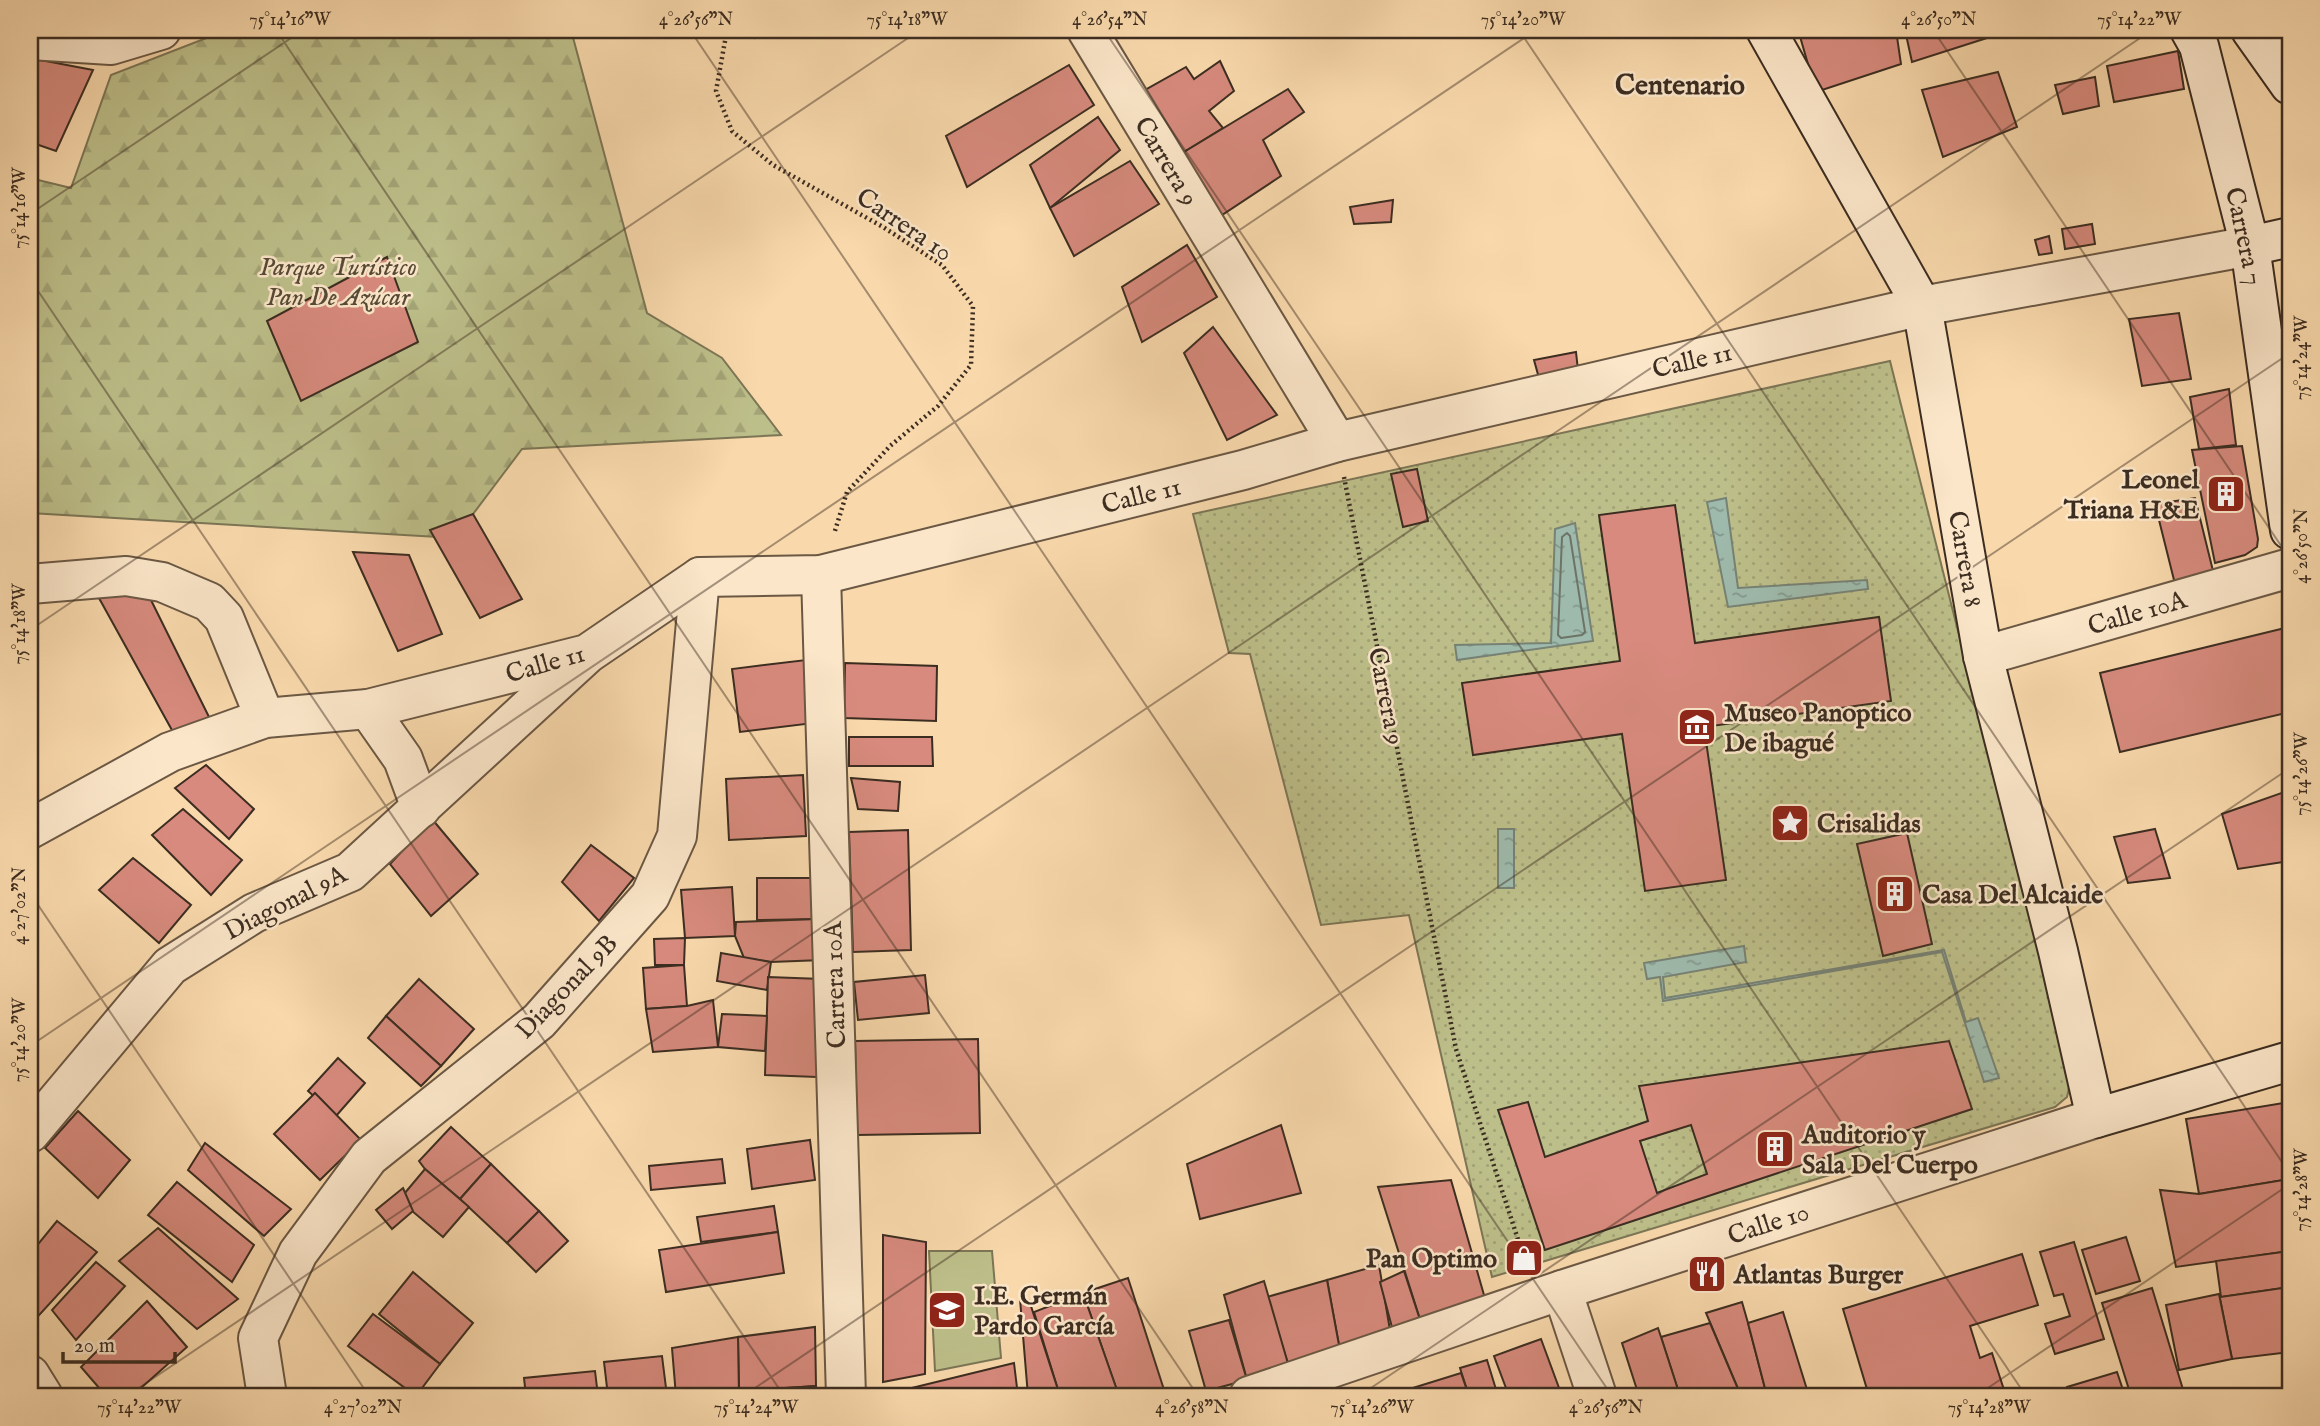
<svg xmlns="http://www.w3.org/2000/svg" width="2320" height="1426" font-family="'IM FELL English',serif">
  <defs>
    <pattern id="grass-dots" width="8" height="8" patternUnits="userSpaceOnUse" patternTransform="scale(1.75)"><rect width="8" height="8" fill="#bdbf8a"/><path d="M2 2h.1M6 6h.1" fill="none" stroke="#a3a477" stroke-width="1.8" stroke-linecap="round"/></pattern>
    <pattern id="forest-firs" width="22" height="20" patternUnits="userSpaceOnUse" patternTransform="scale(1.75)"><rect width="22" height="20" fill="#bdbf8a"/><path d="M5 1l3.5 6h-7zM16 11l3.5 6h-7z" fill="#a3a477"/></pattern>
    <pattern id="water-ripples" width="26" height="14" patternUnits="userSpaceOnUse" patternTransform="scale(1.75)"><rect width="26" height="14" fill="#9ebaac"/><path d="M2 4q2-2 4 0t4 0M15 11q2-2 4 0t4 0" fill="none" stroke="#82988c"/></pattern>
  </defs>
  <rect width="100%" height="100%" fill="#f9d9ac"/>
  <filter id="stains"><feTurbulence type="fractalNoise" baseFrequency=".00286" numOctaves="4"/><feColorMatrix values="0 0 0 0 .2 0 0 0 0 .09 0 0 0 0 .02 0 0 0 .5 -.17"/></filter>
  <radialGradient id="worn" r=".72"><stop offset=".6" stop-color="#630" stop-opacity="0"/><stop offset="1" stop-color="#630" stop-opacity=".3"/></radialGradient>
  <polygon fill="url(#grass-dots)" stroke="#7c7656" stroke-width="2" points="1890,361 2071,1080 2067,1097 2055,1107 1492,1277 1409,915 1321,925 1250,654 1229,653 1193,514"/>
  <polygon fill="url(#forest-firs)" stroke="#7c7656" stroke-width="2" points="227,30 290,30 306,34 307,30 571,30 647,313 722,358 781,435 522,449 455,538 30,513 30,178 71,188 111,75"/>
  <polygon fill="#bdbf8a" stroke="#7c7656" stroke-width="2" points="929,1251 992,1251 1001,1358 935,1371"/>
  <g fill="url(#water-ripples)" stroke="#778274" stroke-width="2">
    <polygon points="1726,498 1738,588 1867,580 1868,589 1728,607 1707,502"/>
    <polygon points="1575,523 1593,641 1457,660 1455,645 1551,643 1555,529"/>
    <rect x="1498" y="829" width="16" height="59"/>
    <polygon points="1744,946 1746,962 1663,977 1665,998 1944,950 1966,1022 1978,1018 1999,1078 1984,1082 1942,952 1663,1001 1660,977 1647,979 1644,963"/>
  </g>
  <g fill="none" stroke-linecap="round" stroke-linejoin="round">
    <polygon stroke="#6d7466" stroke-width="2" points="1567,533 1570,536 1585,632 1582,635 1561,638 1558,635 1562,537"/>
  </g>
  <g fill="#d78a7d" stroke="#3c2d21" stroke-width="2" fill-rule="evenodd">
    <polygon points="755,30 793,30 755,38"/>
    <polygon points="1811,30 1896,30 1901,64 1816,92 1799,33"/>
    <polygon points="1905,30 1988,30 1990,37 1912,62"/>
    <polygon points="2178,51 2184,89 2114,102 2107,66"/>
    <polygon points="30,58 93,70 56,151 30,142"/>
    <polygon points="1220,61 1234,91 1209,111 1223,128 1174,158 1138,94 1186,67 1194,79"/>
    <polygon points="1069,65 1094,105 967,187 946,136"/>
    <polygon points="1998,72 2017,127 1943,157 1922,90"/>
    <polygon points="2095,77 2099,106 2063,114 2055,85"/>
    <polygon points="1288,89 1304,112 1263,140 1281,176 1219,217 1184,152"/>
    <polygon points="1098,117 1120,150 1050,208 1030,165"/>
    <polygon points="1130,161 1159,204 1074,256 1050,208"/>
    <polygon points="1393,200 1391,222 1354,224 1350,207"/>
    <polygon points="2092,224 2095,244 2065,249 2062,229"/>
    <polygon points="2049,236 2052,253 2039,255 2035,240"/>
    <polygon points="1187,245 1217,297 1142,342 1122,287"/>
    <polygon points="387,257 418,342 301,401 267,321"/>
    <polygon points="2179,313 2191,379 2142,386 2129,319"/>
    <polygon points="1213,327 1277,415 1227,440 1184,353"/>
    <polygon points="1576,352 1579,379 1542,389 1534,360"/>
    <polygon points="2229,389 2236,445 2199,449 2190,397"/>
    <polygon points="2242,446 2258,539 2257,547 2245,555 2215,563 2192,450"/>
    <polygon points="1417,469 1428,521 1403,527 1391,474"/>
    <polygon points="2195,498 2216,583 2177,592 2155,504"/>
    <polygon points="1675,505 1695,643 1879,617 1891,701 1704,727 1726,880 1645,891 1622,734 1473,755 1462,683 1620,661 1599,515"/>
    <polygon points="473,514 522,599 480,618 430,530"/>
    <polygon points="353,552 409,555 442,634 398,651"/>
    <polygon points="143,584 210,719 173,732 94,589"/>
    <polygon points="2285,628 2290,646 2290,712 2120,752 2100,673"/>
    <polygon points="806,660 814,723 740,732 732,669"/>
    <polygon points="845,663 937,666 936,721 844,718"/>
    <polygon points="849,737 932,737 933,766 849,766"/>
    <polygon points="206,765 254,809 229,839 175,788"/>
    <polygon points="803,775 806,836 729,840 726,779"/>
    <polygon points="851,778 900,782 898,811 858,809"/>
    <polygon points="2290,790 2290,861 2238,869 2222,814"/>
    <polygon points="183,809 242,860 211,895 152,835"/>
    <polygon points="432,819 478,874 431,916 390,864"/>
    <polygon points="2155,829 2170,878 2128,883 2114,837"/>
    <polygon points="908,830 911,950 853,952 849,832"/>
    <polygon points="1907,833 1932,944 1883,956 1857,844"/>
    <polygon points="591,845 634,878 599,921 562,882"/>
    <polygon points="133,858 191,905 159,943 99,890"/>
    <polygon points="757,878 817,878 818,919 757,920"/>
    <polygon points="732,887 735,936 685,938 681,890"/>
    <polygon points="818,919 822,960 771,962 744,958 735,936 736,922"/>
    <polygon points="685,938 684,965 655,965 654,939"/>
    <polygon points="721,953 771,962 767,990 717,981"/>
    <polygon points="684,965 687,1006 646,1009 643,968"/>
    <polygon points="925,975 929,1013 858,1020 854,982"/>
    <polygon points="768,977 821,979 817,1077 765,1075"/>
    <polygon points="419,979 474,1029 441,1066 386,1016"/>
    <polygon points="713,1000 718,1047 653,1052 646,1009 687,1006"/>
    <polygon points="722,1014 767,1016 765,1051 718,1047"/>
    <polygon points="386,1016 441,1066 421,1086 368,1038"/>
    <polygon points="978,1039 980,1133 857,1135 855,1041"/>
    <path d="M1949 1041 1972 1109 1545 1250 1498 1110 1528 1102 1545 1157 1648 1121 1639 1086ZM1691 1125 1707 1174 1657 1193 1640 1141Z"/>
    <polygon points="338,1058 365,1083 336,1116 308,1091"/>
    <polygon points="315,1093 361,1140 320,1180 274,1134"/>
    <polygon points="2290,1102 2290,1179 2199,1194 2186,1119"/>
    <polygon points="78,1111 130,1160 98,1198 45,1148"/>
    <polygon points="1281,1125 1301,1193 1200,1219 1187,1164"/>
    <polygon points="451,1127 491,1164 460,1199 425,1169 419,1161"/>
    <polygon points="810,1140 815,1180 752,1189 747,1149"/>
    <polygon points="205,1143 291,1209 264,1236 188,1170"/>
    <polygon points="722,1159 725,1183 651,1190 649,1166"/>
    <polygon points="491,1164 539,1211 507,1243 460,1199"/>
    <polygon points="425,1169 469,1207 443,1237 399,1200"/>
    <polygon points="2290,1179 2290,1251 2176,1267 2160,1190 2199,1194"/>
    <polygon points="1451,1180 1488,1309 1424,1332 1378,1187"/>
    <polygon points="177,1182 254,1245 232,1282 148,1215"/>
    <polygon points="403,1188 413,1211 392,1229 376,1210"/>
    <polygon points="774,1206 778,1232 701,1242 697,1217"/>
    <polygon points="539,1211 568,1241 536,1272 507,1243"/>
    <polygon points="57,1221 97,1252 30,1325 30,1254"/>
    <polygon points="158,1228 238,1299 197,1329 119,1261"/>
    <polygon points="778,1232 784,1273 666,1292 659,1250"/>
    <polygon points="883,1235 926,1242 925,1374 883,1382"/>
    <polygon points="2126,1237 2140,1281 2096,1294 2082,1250"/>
    <polygon points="2074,1242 2104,1339 2055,1354 2045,1324 2070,1316 2063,1294 2054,1296 2040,1252"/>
    <polygon points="2290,1251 2290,1287 2221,1297 2216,1261"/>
    <polygon points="2022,1254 2038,1305 1970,1326 1980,1358 1992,1353 2006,1396 1869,1396 1843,1309"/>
    <polygon points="96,1262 125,1286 76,1340 52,1310"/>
    <polygon points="1379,1265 1392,1342 1341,1356 1327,1280"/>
    <polygon points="1404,1271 1424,1332 1394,1335 1380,1282"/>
    <polygon points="413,1272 473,1323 440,1364 379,1314"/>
    <polygon points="1128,1278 1166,1396 1119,1396 1083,1293"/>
    <polygon points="1327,1280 1341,1356 1289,1367 1267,1297"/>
    <polygon points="1264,1281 1289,1367 1247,1380 1224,1295"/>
    <polygon points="2290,1287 2290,1352 2232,1359 2219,1294 2221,1297"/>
    <polygon points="2152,1288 2185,1396 2131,1396 2102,1303"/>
    <polygon points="1083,1293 1119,1396 1060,1396 1034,1312"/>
    <polygon points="2219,1294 2232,1359 2179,1370 2166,1305"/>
    <polygon points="1020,1299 1029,1300 1060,1396 1028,1396"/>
    <polygon points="147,1301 187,1347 132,1396 106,1396 81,1367"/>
    <polygon points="1742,1302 1748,1323 1767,1396 1741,1396 1706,1313"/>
    <polygon points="1783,1312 1809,1396 1767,1396 1748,1323"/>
    <polygon points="373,1314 440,1364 416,1396 348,1346"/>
    <polygon points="1229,1320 1247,1380 1206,1391 1189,1331"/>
    <polygon points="1710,1323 1741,1396 1680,1396 1661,1337"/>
    <polygon points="815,1327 816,1386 739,1391 738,1337"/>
    <polygon points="1658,1328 1661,1337 1680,1396 1639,1396 1622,1343"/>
    <polygon points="738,1337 739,1396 676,1396 672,1348"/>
    <polygon points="1541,1339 1559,1388 1535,1396 1509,1396 1494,1356"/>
    <polygon points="662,1356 667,1396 608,1396 604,1362"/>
    <polygon points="1487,1360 1498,1396 1469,1396 1460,1368"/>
    <polygon points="1014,1363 1018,1396 874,1395 883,1395"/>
    <polygon points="595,1371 598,1396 526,1396 524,1378"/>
    <polygon points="2117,1372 2125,1396 2069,1396 2067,1387"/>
    <polygon points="1461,1373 1469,1396 1387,1396"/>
    <polygon points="816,1386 817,1396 739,1396 739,1391"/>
  </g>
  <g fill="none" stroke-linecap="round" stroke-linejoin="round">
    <g stroke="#6b5844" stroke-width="42">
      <g id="street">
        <polyline points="1087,30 1337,442"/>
        <polyline points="30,40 111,45 161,30"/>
        <polyline points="821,575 846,1396"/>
        <polyline points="30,584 126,576 162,582 209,602 224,618 265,718"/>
        <polyline points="1983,656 2290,568"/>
        <polyline points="368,709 403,759 421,808"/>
        <polyline points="30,829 170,752 265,718 368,709 587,654 700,577 821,575 1243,470 1337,442 1922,306 2250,246"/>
        <polyline points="30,1133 170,966 254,913 350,872 585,656"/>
        <polyline points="1562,1290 1597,1396"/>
        <polyline points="30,1375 43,1396"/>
        <polyline points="267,1396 258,1338 298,1253 369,1157 539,1021 650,896 677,836 700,577"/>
        <polyline points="1249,1396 1562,1290 2096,1118"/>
      </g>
    </g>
    <g stroke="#3c2d21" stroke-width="42">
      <g id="secondary">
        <polyline points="1766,30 1922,306 1983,656 2058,951 2096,1118 2290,1061"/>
        <polyline points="2190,30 2199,46 2250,246 2290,530"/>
        <polyline points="2251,30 2290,85"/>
        <polyline points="2250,246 2290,237"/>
      </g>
    </g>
    <g stroke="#3c2d21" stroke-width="4.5" stroke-dasharray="2 3.5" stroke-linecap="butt">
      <polyline points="727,30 716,91 732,131 773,165 883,227 942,265 973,306 971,365 938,406 890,446 847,492 834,534"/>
      <polyline points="1344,477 1456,1049 1524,1258 1527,1261"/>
    </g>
    <use href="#street" stroke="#fbe6c9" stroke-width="38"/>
    <use href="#secondary" stroke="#fbe6c9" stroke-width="38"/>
  </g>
  <path fill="none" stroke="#3c2d21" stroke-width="2" stroke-opacity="0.45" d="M276 30 1198 1396M690 30 1612 1396M1104 30 2026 1396M1519 30 2290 1174M1933 30 2290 559M30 214 303 30M30 279 784 1396M30 630 920 30M30 893 369 1396M30 1046 1536 30M127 1396 2152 30M743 1396 2290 353M1359 1396 2290 768M1976 1396 2290 1184"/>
  <defs>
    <g id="building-square" transform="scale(2.0125)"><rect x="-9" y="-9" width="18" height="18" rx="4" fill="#8f2418" stroke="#fbe6c9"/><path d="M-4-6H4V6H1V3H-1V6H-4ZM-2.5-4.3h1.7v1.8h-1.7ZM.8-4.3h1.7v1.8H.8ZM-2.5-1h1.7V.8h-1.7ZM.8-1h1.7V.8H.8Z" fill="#fff"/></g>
    <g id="museum-square" transform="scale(2.0125)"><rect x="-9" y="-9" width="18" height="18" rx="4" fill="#8f2418" stroke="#fbe6c9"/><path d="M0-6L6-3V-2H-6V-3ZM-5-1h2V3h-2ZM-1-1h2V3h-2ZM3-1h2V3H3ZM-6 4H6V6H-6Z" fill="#fff"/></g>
    <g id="sight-square" transform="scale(2.0125)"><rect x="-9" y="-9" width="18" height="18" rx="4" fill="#8f2418" stroke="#fbe6c9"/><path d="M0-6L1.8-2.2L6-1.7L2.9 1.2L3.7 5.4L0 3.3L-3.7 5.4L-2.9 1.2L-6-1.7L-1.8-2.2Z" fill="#fff"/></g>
    <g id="shop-square" transform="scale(2.0125)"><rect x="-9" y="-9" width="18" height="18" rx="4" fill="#8f2418" stroke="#fbe6c9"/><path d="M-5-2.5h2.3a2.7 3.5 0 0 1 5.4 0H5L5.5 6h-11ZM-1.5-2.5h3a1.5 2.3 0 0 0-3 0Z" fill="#fff"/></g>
    <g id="restaurant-square" transform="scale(2.0125)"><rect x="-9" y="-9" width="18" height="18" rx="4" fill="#8f2418" stroke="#fbe6c9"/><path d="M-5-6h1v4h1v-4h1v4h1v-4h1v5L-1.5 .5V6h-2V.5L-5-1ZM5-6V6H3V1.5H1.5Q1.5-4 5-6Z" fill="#fff"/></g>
    <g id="school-square" transform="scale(2.0125)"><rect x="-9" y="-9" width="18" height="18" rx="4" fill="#8f2418" stroke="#fbe6c9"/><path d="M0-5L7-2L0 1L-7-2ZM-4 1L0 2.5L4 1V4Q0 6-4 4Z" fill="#fff"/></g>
  </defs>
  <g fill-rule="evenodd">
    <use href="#building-square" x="2226" y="494"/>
    <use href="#museum-square" x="1697" y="727"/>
    <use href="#sight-square" x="1790" y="823"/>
    <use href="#building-square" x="1895" y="894"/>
    <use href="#building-square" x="1775" y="1149"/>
    <use href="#shop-square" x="1524" y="1258"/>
    <use href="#restaurant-square" x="1707" y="1274"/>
    <use href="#school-square" x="947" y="1310"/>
  </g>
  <g text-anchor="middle" stroke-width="5" stroke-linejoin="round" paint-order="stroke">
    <g font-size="26" fill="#3c2d21" stroke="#fbe6c9">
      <text transform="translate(1167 161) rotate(59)" y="9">Carrera 9</text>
      <text transform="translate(905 224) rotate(34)" y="9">Carrera 10</text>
      <text transform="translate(2245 236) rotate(78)" y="9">Carrera 7</text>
      <text transform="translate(1692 360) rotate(-13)" y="9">Calle 11</text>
      <text transform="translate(1141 495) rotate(-14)" y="9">Calle 11</text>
      <text transform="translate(1966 559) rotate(80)" y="9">Carrera 8</text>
      <text transform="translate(2137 612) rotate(-16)" y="9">Calle 10A</text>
      <text transform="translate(545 663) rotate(-16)" y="9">Calle 11</text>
      <text transform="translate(1387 696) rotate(79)" y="9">Carrera 9</text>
      <text transform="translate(285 902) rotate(-27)" y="9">Diagonal 9A</text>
      <text transform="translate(834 985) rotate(-92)" y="9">Carrera 10A</text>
      <text transform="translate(566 986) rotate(-46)" y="9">Diagonal 9B</text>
      <text transform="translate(1768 1223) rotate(-18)" y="9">Calle 10</text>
    </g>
    <g font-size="26" font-style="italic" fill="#564a36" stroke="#fbe6c9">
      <text x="338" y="275">Parque Turístico<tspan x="338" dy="30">Pan De Azúcar</tspan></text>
    </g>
    <g font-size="26" font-weight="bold" fill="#3c2d21" stroke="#fbe6c9" text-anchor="start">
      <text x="2199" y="488" text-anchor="end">Leonel<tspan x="2199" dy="30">Triana H&amp;E</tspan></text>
      <text x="1724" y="721">Museo Panoptico<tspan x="1724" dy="30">De ibagué</tspan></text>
      <text x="1817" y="832">Crisalidas</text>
      <text x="1922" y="903">Casa Del Alcaide</text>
      <text x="1802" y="1143">Auditorio y<tspan x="1802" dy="30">Sala Del Cuerpo</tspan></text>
      <text x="1497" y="1267" text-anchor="end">Pan Optimo</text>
      <text x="1734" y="1283">Atlantas Burger</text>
      <text x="974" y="1304">I.E. Germán<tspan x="974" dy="30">Pardo García</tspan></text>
    </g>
    <g font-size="28" font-weight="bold" fill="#3c2d21" stroke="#fbe6c9">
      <text x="1680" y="94">Centenario</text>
    </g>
  </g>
  <rect width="2320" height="1426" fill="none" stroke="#f9d9ac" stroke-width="77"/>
  <path d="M63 1352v10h112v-10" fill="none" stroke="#3c2d21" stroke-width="3.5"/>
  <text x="74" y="1352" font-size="21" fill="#3c2d21" stroke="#fbe6c9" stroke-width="5" paint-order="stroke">20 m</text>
  <rect x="38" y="38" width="2244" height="1350" fill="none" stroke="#3c2d21" stroke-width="2.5"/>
  <g font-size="18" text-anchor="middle" fill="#3c2d21">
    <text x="290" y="25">75°14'16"W</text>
    <text x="696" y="25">4°26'56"N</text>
    <text x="907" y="25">75°14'18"W</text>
    <text x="1110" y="25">4°26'54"N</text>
    <text x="1523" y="25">75°14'20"W</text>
    <text x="1939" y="25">4°26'50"N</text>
    <text x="2139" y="25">75°14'22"W</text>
    <text transform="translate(19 208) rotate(-90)" y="6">75°14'16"W</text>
    <text transform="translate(2301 358) rotate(-90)" y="6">75°14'24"W</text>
    <text transform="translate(2301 546) rotate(-90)" y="6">4°26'50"N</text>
    <text transform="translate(19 624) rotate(-90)" y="6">75°14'18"W</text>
    <text transform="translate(2301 774) rotate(-90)" y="6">75°14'26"W</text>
    <text transform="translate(19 906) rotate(-90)" y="6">4°27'02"N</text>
    <text transform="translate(19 1040) rotate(-90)" y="6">75°14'20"W</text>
    <text transform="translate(2301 1190) rotate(-90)" y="6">75°14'28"W</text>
    <text x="139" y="1413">75°14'22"W</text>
    <text x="363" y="1413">4°27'02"N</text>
    <text x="756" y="1413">75°14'24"W</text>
    <text x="1192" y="1413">4°26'58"N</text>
    <text x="1372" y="1413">75°14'26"W</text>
    <text x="1606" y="1413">4°26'56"N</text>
    <text x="1989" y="1413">75°14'28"W</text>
  </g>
  <rect width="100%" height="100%" filter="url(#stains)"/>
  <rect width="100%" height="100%" fill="url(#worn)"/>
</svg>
